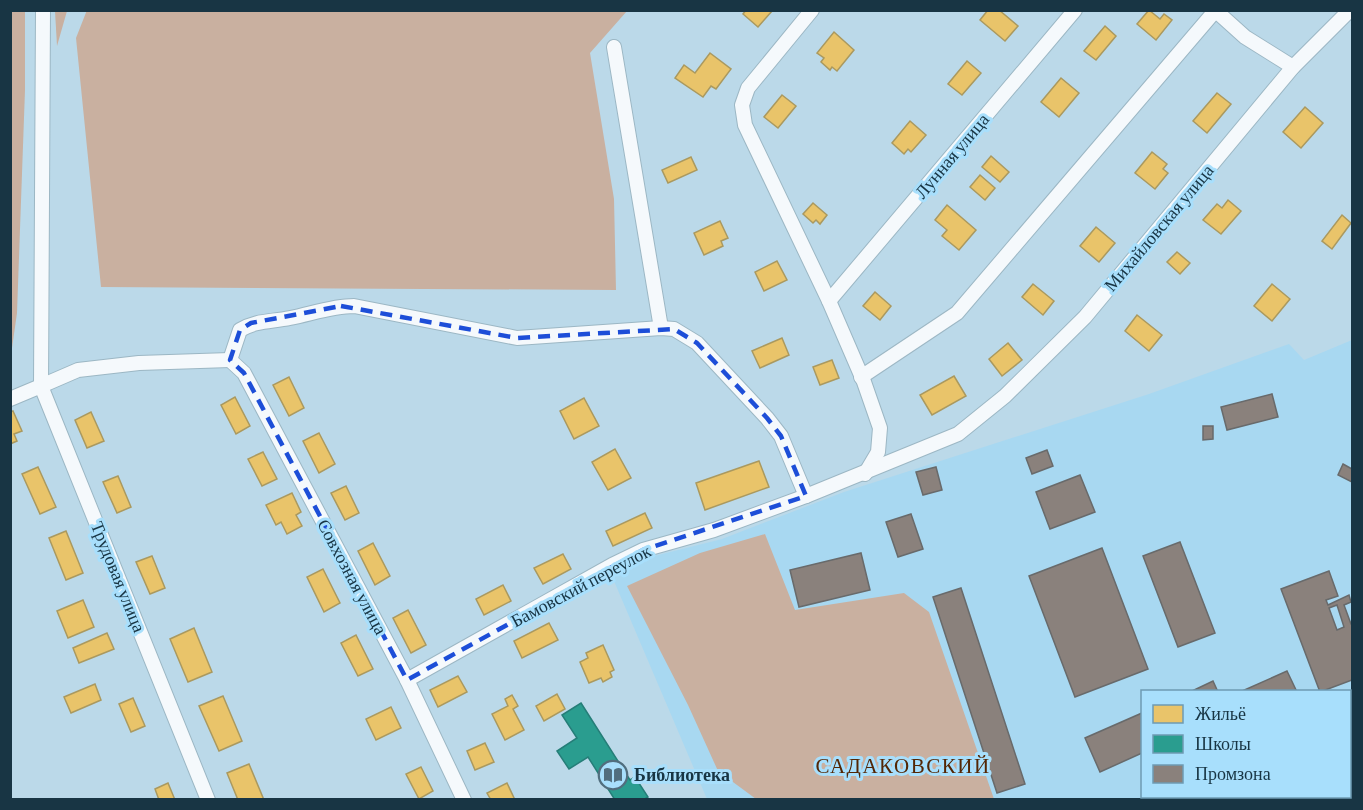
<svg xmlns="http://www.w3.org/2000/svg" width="1363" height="810" font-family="'Crimson Pro',serif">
  <rect width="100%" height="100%" fill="#bbd9e9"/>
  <path fill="#a8d8f1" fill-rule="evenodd" d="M1352 340V799H707L611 574 646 558 722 539 844 492 1149 394 1289 344 1304 360ZM1142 692H1350V796H1142Z"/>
  <g fill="#c9b0a0">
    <polygon points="87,10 627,11 590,53 614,199 616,290 101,287 76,38"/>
    <polygon points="25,11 25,90 17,313 11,355 10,11"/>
    <polygon points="55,11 67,11 57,46"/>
    <polygon points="765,534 795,610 904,593 929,612 994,799 756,799 718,771 688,705 627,586 700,553"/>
  </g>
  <g fill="#e9c46a" stroke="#aa995f" stroke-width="1.5">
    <polygon points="746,10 771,10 772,11 758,27 743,14"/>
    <polygon points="988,10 999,10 1018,26 1005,41 980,20"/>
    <polygon points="1149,10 1160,19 1164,14 1172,20 1156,40 1137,24"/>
    <polygon points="1105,26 1116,36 1096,60 1084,51"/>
    <polygon points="834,32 854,50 837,71 832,67 830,70 821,62 824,58 817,53"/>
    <polygon points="710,53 731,69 716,89 711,86 703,97 675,78 684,65 695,73"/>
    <polygon points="967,61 981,73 962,95 948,84"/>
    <polygon points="1061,78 1079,93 1059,117 1041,102"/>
    <polygon points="1217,93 1231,104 1207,133 1193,121"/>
    <polygon points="782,95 796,106 778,128 764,117"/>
    <polygon points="1305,107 1323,123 1301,148 1283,132"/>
    <polygon points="910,121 926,135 911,152 908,149 904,154 892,143"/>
    <polygon points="1152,152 1167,164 1163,169 1168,173 1155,189 1135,173"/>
    <polygon points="991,156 1009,172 1000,182 982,167"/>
    <polygon points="691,157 697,170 668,183 662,170"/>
    <polygon points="980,175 995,188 985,200 970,187"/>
    <polygon points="1228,200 1241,211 1221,234 1203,220 1217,204 1222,208"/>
    <polygon points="813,203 827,215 820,224 816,220 813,223 803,214"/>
    <polygon points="947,205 976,230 959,250 942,236 947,230 935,220"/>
    <polygon points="1342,215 1351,223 1332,249 1322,241"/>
    <polygon points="720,221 728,238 721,241 723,246 704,255 694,233"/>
    <polygon points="1096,227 1115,243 1099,262 1080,246"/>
    <polygon points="1177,252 1190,263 1180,274 1167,262"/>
    <polygon points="777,261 787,280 764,291 755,272"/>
    <polygon points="1033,284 1054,301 1043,315 1022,297"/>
    <polygon points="1272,284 1290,299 1272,321 1254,306"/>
    <polygon points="875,292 891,306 880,320 863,306"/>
    <polygon points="1137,315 1162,335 1149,351 1125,331"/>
    <polygon points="782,338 789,355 760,368 752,351"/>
    <polygon points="1008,343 1022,360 1002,376 989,359"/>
    <polygon points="832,360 839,378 820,385 813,367"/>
    <polygon points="954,376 966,396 932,415 920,395"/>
    <polygon points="289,377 304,408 289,416 273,385"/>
    <polygon points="235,397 250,426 236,434 221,405"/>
    <polygon points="584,398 599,426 574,439 560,411"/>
    <polygon points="13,411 22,431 14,434 17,441 10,444 10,412"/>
    <polygon points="91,412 104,441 87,448 75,420"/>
    <polygon points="319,433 335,464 319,473 303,441"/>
    <polygon points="615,449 631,478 608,490 592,462"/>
    <polygon points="263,452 277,479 262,486 248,459"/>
    <polygon points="759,461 769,487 705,510 696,483"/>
    <polygon points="38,467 56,507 40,514 22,474"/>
    <polygon points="118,476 131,507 117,513 103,482"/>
    <polygon points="346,486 359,513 345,520 331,493"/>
    <polygon points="292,493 301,512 296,515 302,526 287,534 281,522 276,525 266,505"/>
    <polygon points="645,513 652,528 613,546 606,531"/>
    <polygon points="66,531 83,573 66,580 49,538"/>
    <polygon points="373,543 390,576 375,585 358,551"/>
    <polygon points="563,554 571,569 543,584 534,568"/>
    <polygon points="152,556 165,588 150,594 136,562"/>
    <polygon points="323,569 340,603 324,612 307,577"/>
    <polygon points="503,585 511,601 484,615 476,599"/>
    <polygon points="83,600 94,627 68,638 57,611"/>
    <polygon points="408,610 426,645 411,653 393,618"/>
    <polygon points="549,623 558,640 522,658 514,641"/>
    <polygon points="194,628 212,672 188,682 170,639"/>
    <polygon points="107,633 114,649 79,663 73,648"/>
    <polygon points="356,635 373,669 358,676 341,643"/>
    <polygon points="603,645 614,670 610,672 612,677 603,682 601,678 589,683 580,662 588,658 586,653"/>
    <polygon points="458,676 467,692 438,707 430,690"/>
    <polygon points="95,684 101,700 71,713 64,697"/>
    <polygon points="557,694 565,709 544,721 536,706"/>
    <polygon points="512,695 518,706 513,709 524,730 505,740 492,714 508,706 505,699"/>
    <polygon points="223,696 242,741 219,751 199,706"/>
    <polygon points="133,698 145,726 131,732 119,704"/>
    <polygon points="391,707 401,728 376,740 366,719"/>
    <polygon points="485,743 494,762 475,770 467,751"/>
    <polygon points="249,764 264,800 238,800 227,773"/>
    <polygon points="421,767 433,791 419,799 406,774"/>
    <polygon points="168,783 175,800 159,800 155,789"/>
    <polygon points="507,783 515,800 491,800 487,793"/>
  </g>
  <polygon fill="#2a9d8f" stroke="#257e78" stroke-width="1.5" points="581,703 630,780 635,777 648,797 643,800 615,800 588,757 569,769 557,751 577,738 562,715"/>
  <g fill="#8a817c" stroke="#686a6b" stroke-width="1.5" fill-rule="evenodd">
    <polygon points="1272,394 1278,417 1227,430 1221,407"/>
    <polygon points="1203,426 1213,426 1213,439 1203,440"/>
    <polygon points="1047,450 1053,466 1032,474 1026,458"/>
    <polygon points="1343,464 1352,469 1352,482 1338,475"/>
    <polygon points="936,467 942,490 923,495 916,472"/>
    <polygon points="1080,475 1095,512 1050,529 1036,492"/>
    <polygon points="911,514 923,549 898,557 886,522"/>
    <polygon points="1180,542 1215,633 1178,647 1143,556"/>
    <polygon points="1102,548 1148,669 1075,697 1029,576"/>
    <polygon points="861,553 870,590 799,607 790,570"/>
    <path d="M1329 571 1338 596 1326 600 1328 605 1349 595 1351 602 1344 605 1351 624H1352V680L1320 692 1281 589ZM1337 605 1344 627 1337 630 1329 608Z"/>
    <polygon points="961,588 1025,784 997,793 933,597"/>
    <polygon points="1287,671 1297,692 1240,692"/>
    <polygon points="1213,681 1218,692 1190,692"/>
    <polygon points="1142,713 1142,753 1100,772 1085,738"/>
    <polygon points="1196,796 1251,796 1243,800 1189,800"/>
  </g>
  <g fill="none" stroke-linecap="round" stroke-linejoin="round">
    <g stroke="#9cb7c4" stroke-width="16">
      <g id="minor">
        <polyline points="43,10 41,386 78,370 139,363 230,360"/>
        <polyline points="812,10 748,88 742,105 745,125 829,301 864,382 880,428 878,452 865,474"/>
        <polyline points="1215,10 1245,37 1293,67"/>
        <polyline points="614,47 661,328"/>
        <polyline points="829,301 1075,10"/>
        <path d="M230 360 240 330C257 320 271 322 290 318 311 314 332 306 354 306L517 338 661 328 674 329 697 343 767 418 781 436 806 496"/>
        <polyline points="230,360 244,373 407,680 464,800"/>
        <polyline points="861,377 957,313 1215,11"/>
        <polyline points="10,399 41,386 208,800"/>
        <polyline points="407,680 612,565 643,550 714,530 806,496 958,434 1005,396 1085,317 1293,67 1350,10"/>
      </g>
    </g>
    <use href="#minor" stroke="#f5f9fc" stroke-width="14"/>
  </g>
  <path fill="none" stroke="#1d4ed8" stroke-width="4.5" stroke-dasharray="12 8" stroke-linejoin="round" d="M341 306 517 338 674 329 697 343 767 418 781 436 806 496 643 550 407 680 244 373 230 360 240 330 251 323Z"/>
  <defs>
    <g id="library-ring" transform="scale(1.5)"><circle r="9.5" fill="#a8dffc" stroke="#516e7e" stroke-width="1.5"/><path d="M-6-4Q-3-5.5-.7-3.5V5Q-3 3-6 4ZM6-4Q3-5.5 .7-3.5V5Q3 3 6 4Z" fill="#516e7e"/></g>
  </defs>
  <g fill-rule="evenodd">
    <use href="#library-ring" x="613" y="775"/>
  </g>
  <g text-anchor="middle" stroke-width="6" stroke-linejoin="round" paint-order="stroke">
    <g font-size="18" fill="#183544" stroke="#a8dffc">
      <text transform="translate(952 156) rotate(-50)" y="6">Лунная улица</text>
      <text transform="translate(1159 228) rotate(-50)" y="6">Михайловская улица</text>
      <text transform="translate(118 577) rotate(68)" y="6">Трудовая улица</text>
      <text transform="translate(352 577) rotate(62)" y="6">Совхозная улица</text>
      <text transform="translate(581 586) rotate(-28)" y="6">Бамовский переулок</text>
    </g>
    <g font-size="18" font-weight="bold" fill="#183544" stroke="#a8dffc" text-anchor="start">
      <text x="634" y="781">Библиотека</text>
    </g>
    <g font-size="21" letter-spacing="1.5" fill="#532604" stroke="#a8dffc">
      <text x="903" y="773">САДАКОВСКИЙ</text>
    </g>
  </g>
  <rect width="1363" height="810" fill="none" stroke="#183544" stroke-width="24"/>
  <rect x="1141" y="690" width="210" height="108" fill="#a8dffc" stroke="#6e9bb2" stroke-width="1.5"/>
  <rect x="1153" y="705" width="30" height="18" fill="#e9c46a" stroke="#6e9bb2" stroke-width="1.5"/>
  <text x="1195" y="720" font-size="18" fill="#183544">Жильё</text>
  <rect x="1153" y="735" width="30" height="18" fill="#2a9d8f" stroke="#6e9bb2" stroke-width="1.5"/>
  <text x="1195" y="750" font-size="18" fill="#183544">Школы</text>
  <rect x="1153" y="765" width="30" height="18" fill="#8a817c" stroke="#6e9bb2" stroke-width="1.5"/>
  <text x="1195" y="780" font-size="18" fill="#183544">Промзона</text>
</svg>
